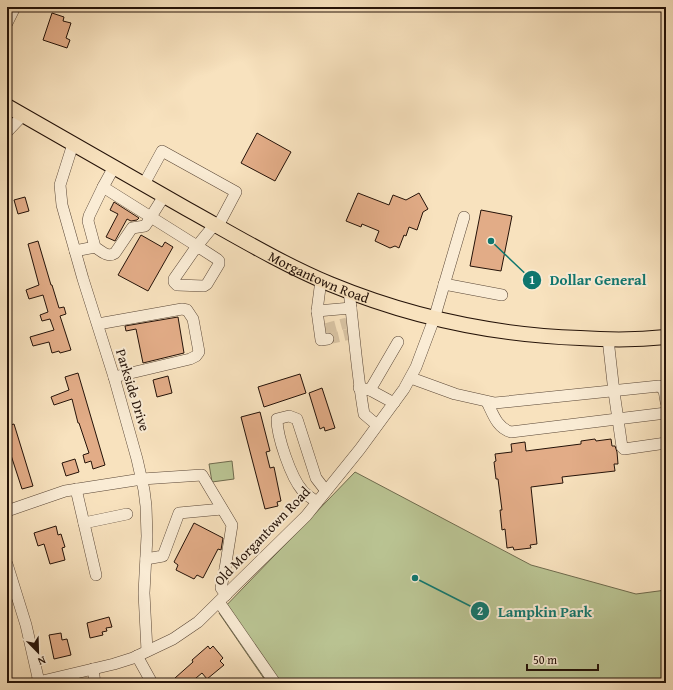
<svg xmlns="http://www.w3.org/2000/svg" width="673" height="690" font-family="'Gentium Book Plus',serif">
  <rect width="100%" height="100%" fill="#f8e2be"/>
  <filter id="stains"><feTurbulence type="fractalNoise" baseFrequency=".005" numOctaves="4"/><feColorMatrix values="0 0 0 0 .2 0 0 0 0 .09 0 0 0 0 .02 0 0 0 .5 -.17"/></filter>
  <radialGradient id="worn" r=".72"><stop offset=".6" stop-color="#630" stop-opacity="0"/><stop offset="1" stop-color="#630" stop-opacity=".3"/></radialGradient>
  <g fill="#bac493" stroke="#6f6b4e">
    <polygon points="232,461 234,479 212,482 209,464"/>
    <polygon points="355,472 531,565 636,594 666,590 666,683 267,683 219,613"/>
  </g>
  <g fill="#e2ac87" stroke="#241208">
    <polygon points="52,13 64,17 63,21 71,23 66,38 70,40 67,48 43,40"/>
    <polygon points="257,133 291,152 275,181 241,163"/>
    <polygon points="358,193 389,205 393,195 406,200 419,193 428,209 423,212 417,230 409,227 406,236 404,235 399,248 395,246 390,248 375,241 379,231 362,224 361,227 346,221"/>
    <polygon points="25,197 29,211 18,214 14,200"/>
    <polygon points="114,202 139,218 137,220 131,221 127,219 115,241 106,237 118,214 110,210"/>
    <polygon points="481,210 512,216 501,271 470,266"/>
    <polygon points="141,235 162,247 165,242 173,247 148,291 118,275"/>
    <polygon points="38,241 51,285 52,285 59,308 64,307 66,314 60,316 71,350 60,353 59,351 52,353 49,342 33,346 30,337 54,330 50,319 42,321 40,315 48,312 43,295 29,299 26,290 39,285 28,244"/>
    <polygon points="178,317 184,353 143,363 136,329 126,331 125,326"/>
    <polygon points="78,373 105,465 93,469 91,461 85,463 83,455 89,453 79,423 78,423 72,399 54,405 51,397 69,390 65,377"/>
    <polygon points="300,374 306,393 264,407 258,387"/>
    <polygon points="168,376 172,393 157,397 153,380"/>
    <polygon points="322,388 335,428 325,431 324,427 320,429 309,393"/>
    <polygon points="260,412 270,451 266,452 270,468 274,467 281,501 277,502 278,506 265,509 241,417"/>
    <polygon points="14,424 33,486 22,489 7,443 7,426"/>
    <polygon points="595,439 596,441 611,439 612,446 615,446 617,452 618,464 614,464 615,471 562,477 563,483 531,487 537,544 530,545 531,548 514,550 513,547 507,548 505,529 502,530 500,510 502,510 498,479 496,479 494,462 496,461 495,454 512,452 511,444 525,442 526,451 581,444 581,441"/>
    <polygon points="75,459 79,472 66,476 62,463"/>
    <polygon points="194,523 223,538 221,550 218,549 203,578 197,575 194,579 176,570 178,565 174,562"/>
    <polygon points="56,526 58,535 61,534 65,547 62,548 65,560 50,564 44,544 38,546 34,533"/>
    <polygon points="109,617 112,627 106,628 107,631 102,632 103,635 90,638 87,623"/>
    <polygon points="61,633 62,640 67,639 71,655 54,659 49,635"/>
    <polygon points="208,646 210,649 213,646 223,658 220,661 224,665 207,679 202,673 190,683 179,683 175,678 193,662 192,660"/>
  </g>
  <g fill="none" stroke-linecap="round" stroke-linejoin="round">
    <g stroke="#d8c3a3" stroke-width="11" stroke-dasharray="11 5.5" stroke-linecap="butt">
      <polyline points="325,329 347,323"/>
      <polyline points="328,339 350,334"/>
    </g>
    <g stroke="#594636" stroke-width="12">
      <g id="minor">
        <polyline points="7,23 15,7"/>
        <polyline points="7,132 23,115"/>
        <polyline points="73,144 60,185 62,205 83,279 114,377 137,459 144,490 146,506 147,536 144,593 147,651"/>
        <polyline points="114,167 103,187 197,246 215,224"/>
        <polyline points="144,184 162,151 236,192 218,226"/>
        <path d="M103 187 89 216 88 221 95 247C101 251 108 258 115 253L132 228 145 226 147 223 164 196"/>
        <polygon points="197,246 217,259 219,261 219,264 207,284 204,286 177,285 174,282 174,279"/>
        <polyline points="75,251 95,247"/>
        <polyline points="321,280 317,311 321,340 328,339"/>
        <polyline points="444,284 502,295"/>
        <path d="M349 291C354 332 357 374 364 414L377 425"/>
        <polyline points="317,311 351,308"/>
        <polyline points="98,324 182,309 187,310 193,319 199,352 196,356 190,359 114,377"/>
        <polyline points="608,339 614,392 622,447 624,449 666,443"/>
        <polyline points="411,378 455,394 495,403 659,386 664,390 666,402"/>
        <polyline points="359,388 370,390 398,342"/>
        <polyline points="370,390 394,403"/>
        <path d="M487 402C493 414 497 428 511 432L666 413"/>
        <polyline points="76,489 96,575"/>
        <path d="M317 502C313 499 306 495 302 490 291 477 277 437 277 419L289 416 297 419 316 478 326 491"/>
        <polyline points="7,511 65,491 142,479 202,475 232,525 225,569 221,588 226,595"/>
        <polyline points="84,523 127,514"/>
        <polyline points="146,559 163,556 179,513 222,509"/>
        <polyline points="7,564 26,625 39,682"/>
        <polyline points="219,602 275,683"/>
        <polyline points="137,656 152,683"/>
        <polyline points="93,669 95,683"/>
        <polyline points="34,683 114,664 133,658 173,639 198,622 306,516 360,449 404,389 416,367 434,319 464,217"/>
      </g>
    </g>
    <g stroke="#241208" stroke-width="16">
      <g id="major">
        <path id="s1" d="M7 106C67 140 127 175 187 209 234 235 280 263 330 284 410 317 493 335 580 338 609 340 638 340 666 337"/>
      </g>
    </g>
    <use href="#minor" stroke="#faecd5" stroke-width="11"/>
    <use href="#major" stroke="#f8e2be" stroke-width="14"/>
  </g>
  <g text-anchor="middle" stroke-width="4" stroke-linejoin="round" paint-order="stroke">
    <g font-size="14" fill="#241208" stroke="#faecd5">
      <text dy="5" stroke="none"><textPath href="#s1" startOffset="356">Morgantown Road</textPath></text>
      <text transform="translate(133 390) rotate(73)" y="5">Parkside Drive</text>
      <text transform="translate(262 536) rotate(-46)" y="5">Old Morgantown Road</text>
    </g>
  </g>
  <path fill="none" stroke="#0f766e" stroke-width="1.5" d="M491 241L532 280M415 578L480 611"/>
  <g fill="#0f766e" stroke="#faecd5" stroke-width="1.5">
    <circle cx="491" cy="241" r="4"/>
    <circle cx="415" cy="578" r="4"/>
    <circle cx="532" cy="280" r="10"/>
    <circle cx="480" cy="611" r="10"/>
  </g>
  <g font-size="12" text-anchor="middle" font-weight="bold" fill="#fff">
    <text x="532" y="284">1</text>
    <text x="480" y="615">2</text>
  </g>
  <g font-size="15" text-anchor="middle" font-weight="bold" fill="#0f766e" stroke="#faecd5" stroke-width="4" stroke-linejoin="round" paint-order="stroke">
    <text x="598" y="285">Dollar General</text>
    <text x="545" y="617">Lampkin Park</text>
  </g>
  <rect width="673" height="690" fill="none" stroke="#f8e2be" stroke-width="24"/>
  <rect x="8" y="8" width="657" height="674" fill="none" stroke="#241208" stroke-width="2"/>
  <rect x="12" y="12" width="649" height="666" fill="none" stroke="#241208"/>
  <g transform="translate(38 652) rotate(157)" stroke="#faecd5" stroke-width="3" paint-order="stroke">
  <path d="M0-3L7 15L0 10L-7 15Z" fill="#241208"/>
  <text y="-6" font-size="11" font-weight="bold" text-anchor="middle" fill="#241208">N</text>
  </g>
  <path d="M527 664v6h71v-6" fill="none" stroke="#241208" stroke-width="2"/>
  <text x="533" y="664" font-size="12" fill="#241208" stroke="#faecd5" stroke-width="3" paint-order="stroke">50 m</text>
  <rect width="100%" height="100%" filter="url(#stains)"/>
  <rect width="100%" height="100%" fill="url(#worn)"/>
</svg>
